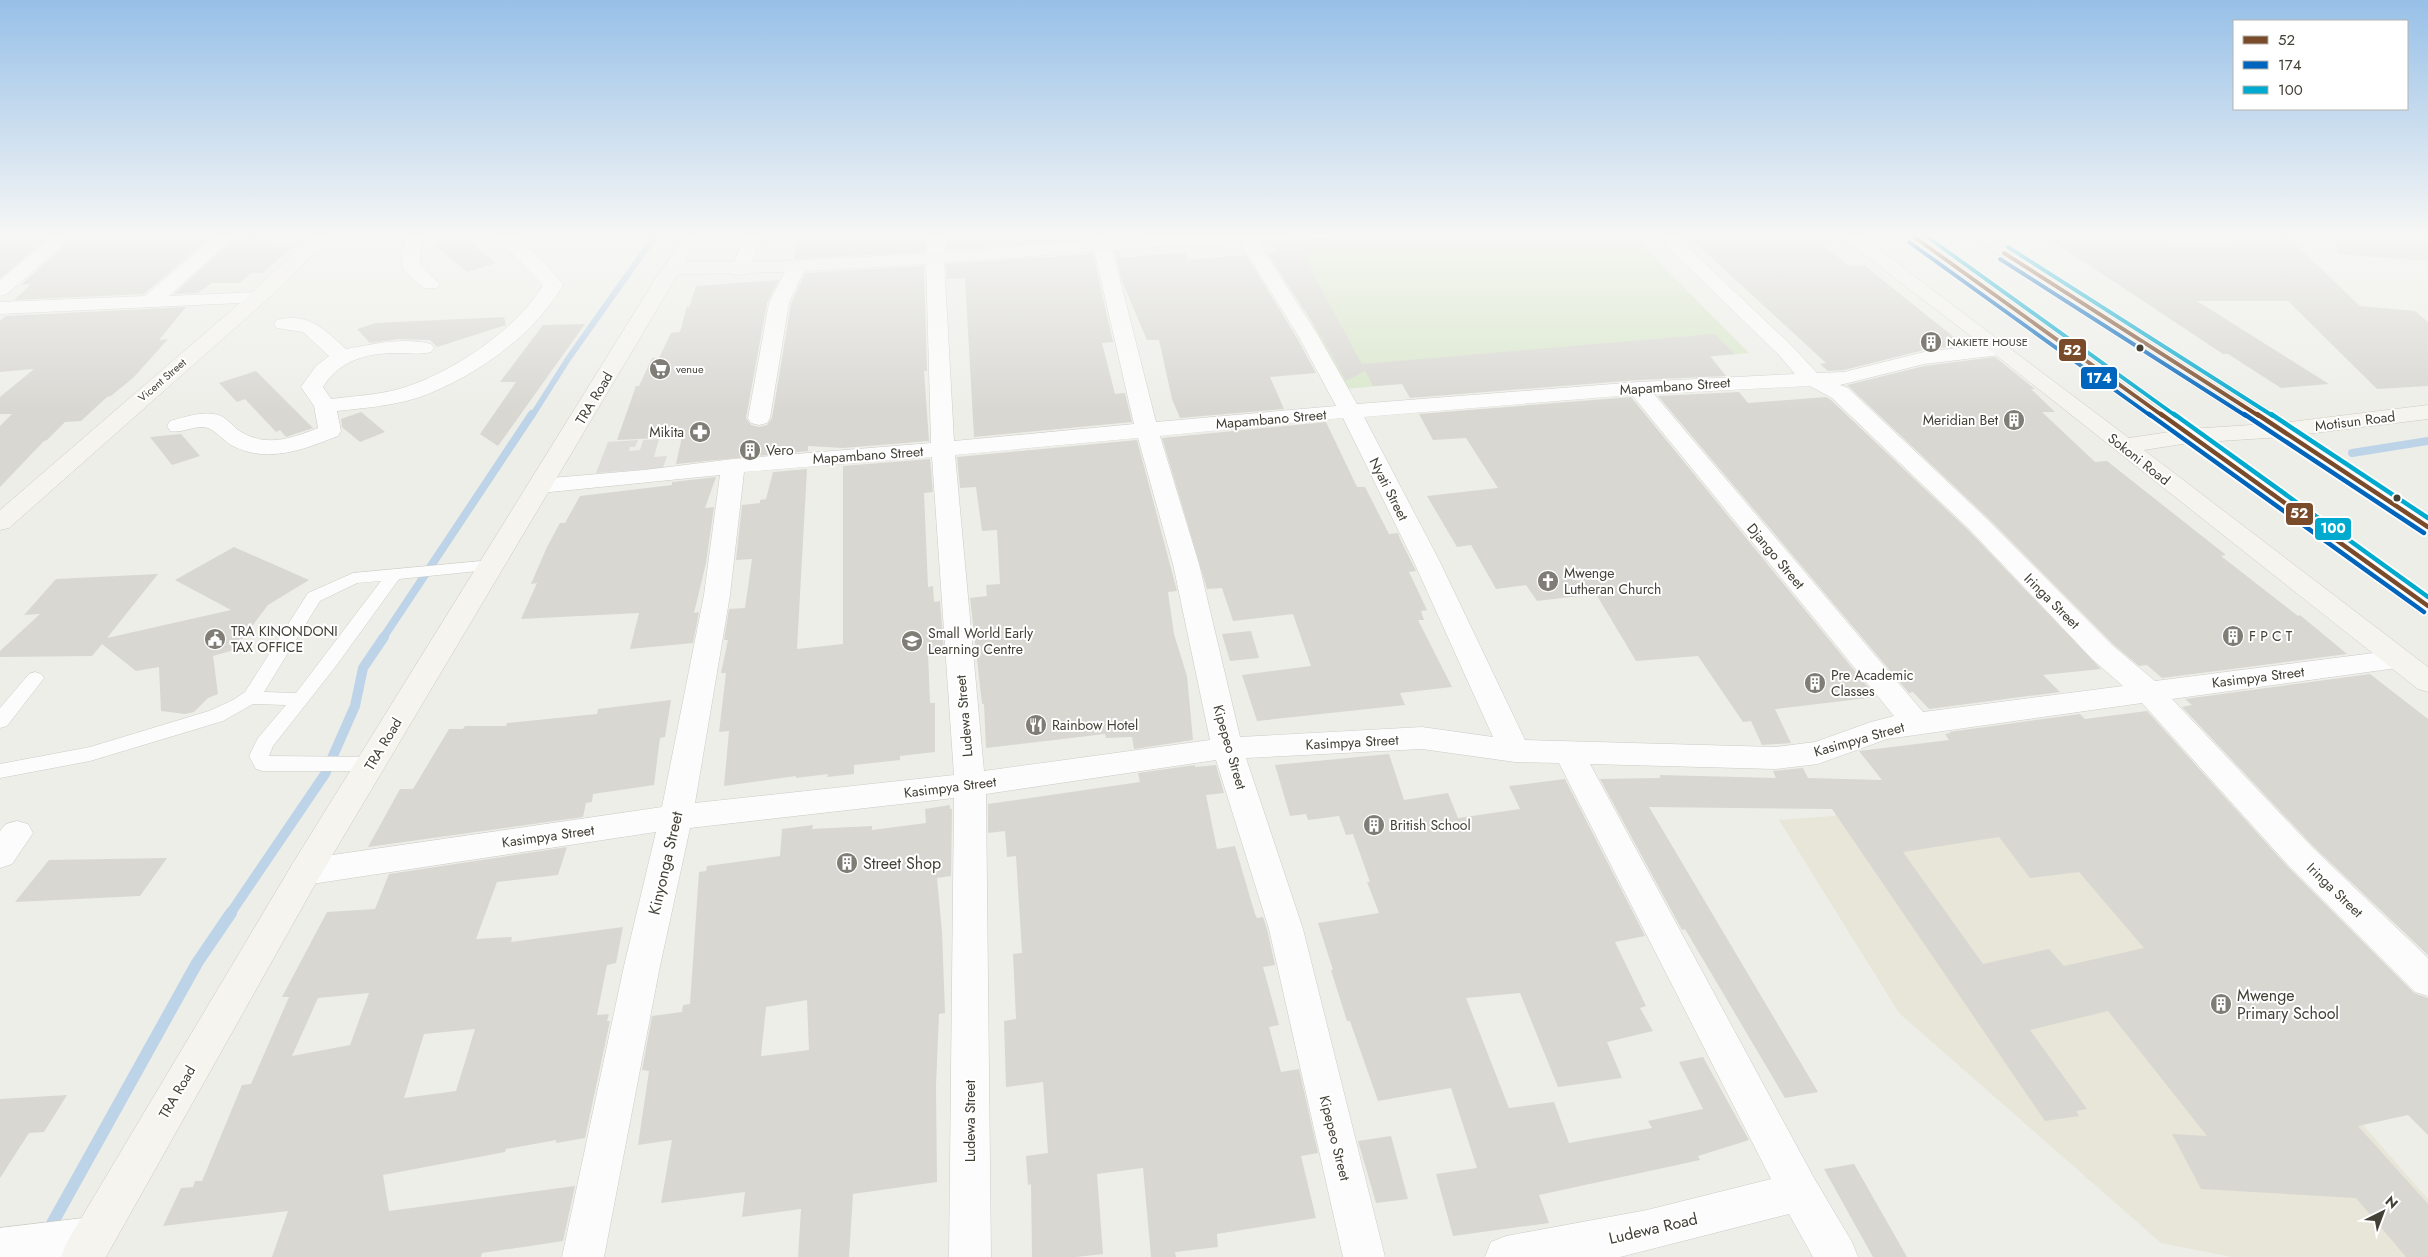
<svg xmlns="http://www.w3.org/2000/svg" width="2428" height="1257" font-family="Jost,sans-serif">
  <rect width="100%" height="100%" fill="#eeeee9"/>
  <polygon fill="#e8e6d9" points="2068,789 2428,1199 2428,1257 2232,1257 2161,1243 1899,1013 1779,820 1832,816"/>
  <polygon fill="#d9e7cb" points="1350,236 1633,236 1749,353 1345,389 1272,242"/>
  <polygon fill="#deddd9" points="659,439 654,457 667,456 663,468 596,473 608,442 638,440 635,447 630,447 629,451 640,450 643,440"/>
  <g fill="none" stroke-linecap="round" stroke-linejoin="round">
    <polyline stroke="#bdd3e8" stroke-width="6" points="532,416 568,359 655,236"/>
    <g stroke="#bdd3e8" stroke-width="8">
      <polyline points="2352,453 2428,441"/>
      <polyline points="383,638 532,414"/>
    </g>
    <polyline stroke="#bdd3e8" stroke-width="10" points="230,914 325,774 355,706 363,668 384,637"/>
    <polyline stroke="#bdd3e8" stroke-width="12" points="48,1231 197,963 231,913"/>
  </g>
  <g fill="#d8d7d2" fill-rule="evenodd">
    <polygon points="0,236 50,236 0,278"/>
    <polygon points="75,236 212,236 144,294 14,300 31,284 21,285"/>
    <polygon points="237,236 269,236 260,244 278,244 274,247 294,246 262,273 251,273 240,283 212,283 198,293 174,294"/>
    <polygon points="455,236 463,236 496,263 467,272 432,243"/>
    <polygon points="796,236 926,236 925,252 794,259"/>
    <polygon points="948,236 1089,236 1090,240 947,250"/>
    <polygon points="1688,236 1812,236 1849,266 1864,265 1960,342 1969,341 1973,344 1924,350 1844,370 1828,371 1820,364 1826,363"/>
    <polygon points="2045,236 2162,236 2162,245 2237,245 2228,236 2287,236 2360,306 2415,311 2428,322 2428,386 2377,389 2288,301 2197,301 2329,384 2281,388 2228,354 2223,354"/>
    <polygon points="2337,236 2420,236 2428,243 2428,261 2337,254"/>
    <polygon points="1300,249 1363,366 1362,364 1714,334 1735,354 1710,356 1726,376 1638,380 1410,398 1402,384 1373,386 1365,371 1346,381 1321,336 1267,253"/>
    <polygon points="1120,251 1120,258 1174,253 1185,253 1188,260 1246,255 1297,338 1316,373 1270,377 1284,409 1180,418 1172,399 1159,340 1147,340 1122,281 1115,252"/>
    <polygon points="1093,254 1113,342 1102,343 1115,394 1125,393 1132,422 974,437 965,278 947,279 946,264"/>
    <polygon points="924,266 927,371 924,371 929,441 843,448 808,446 808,451 676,464 682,437 617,440 636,386 639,386 652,358 659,358 671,333 680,332 687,306 689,308 696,286 779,280 767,303 746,418 751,425 759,427 767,425 772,418 791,304 805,273"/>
    <polygon points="186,307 159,340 168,339 134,377 111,396 107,397 81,421 65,422 47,440 44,441 0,487 0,426 12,414 0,414 0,397 34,369 0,372 0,321 6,316"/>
    <polygon points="504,317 506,325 437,347 430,340 399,339 370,343 357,329 376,323"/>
    <polygon points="585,324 498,446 480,434 516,382 500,382 543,325"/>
    <polygon points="1995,357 2035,389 2031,389 2055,412 2042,412 2095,462 2107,461 2226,555 2221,556 2298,616 2300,615 2347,654 2162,678 2147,665 2139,666 2113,644 1989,519 1847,385 1924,366"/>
    <polygon points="256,371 313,428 286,437 280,430 276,432 245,399 237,402 219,383"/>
    <polygon points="1739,392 1748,403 1826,397 1831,400 1969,531 2101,669 2043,675 2060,692 1929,709 1913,692 1909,693 1658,396"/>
    <polygon points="1631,397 1876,697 1775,709 1791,743 1762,745 1751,721 1743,722 1698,656 1636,661 1596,594 1537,601 1526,585 1496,589 1471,545 1457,547 1427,496 1498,488 1466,438 1433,440 1419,414"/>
    <polygon points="361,412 385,432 360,442 342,427 341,419"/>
    <polygon points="1326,422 1357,487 1365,487 1389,534 1398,533 1400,539 1416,571 1409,572 1427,610 1421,611 1424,620 1418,620 1452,687 1400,693 1405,705 1257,721 1242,675 1311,666 1293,614 1233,621 1222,588 1207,589 1162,438"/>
    <polygon points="181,434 200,456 172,465 150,437"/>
    <polygon points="1137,440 1177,591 1168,592 1174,634 1187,676 1193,740 1134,749 1132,737 1106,738 1105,734 986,748 984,704 982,704 970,598 987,596 986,585 1000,584 997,530 982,531 976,487 960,488 957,457"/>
    <polygon points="930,459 933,492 924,493 928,587 933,586 934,602 940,601 944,652 928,653 930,703 935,703 935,752 900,756 900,760 854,765 854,774 827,777 828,774 796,778 796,776 724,786 729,731 719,732 726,673 721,673 728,640 724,640 729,609 745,608 752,559 736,560 742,505 760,503 760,500 766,499 773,472 807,469 797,649 843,644 843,466"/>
    <polygon points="716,477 705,508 714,507 706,563 694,613 699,612 693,643 630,649 639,613 521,619 537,583 531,584 547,547 560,523 565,523 580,496 672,485 672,482"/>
    <polygon points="234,547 309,580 268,605 234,650 213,656 218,694 208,698 194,712 185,714 161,711 159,667 136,671 102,644 92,656 0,657 0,651 40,614 24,615 56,579 158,574 107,638 231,610 175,580"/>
    <polygon points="1251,631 1259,658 1230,661 1222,634"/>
    <polygon points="2370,674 2428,719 2428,955 2313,846 2182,707 2192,705 2185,699"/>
    <polygon points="671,700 665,737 660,738 654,785 593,794 592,802 586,803 583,817 368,847 400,789 413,789 449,729 463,729 465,726 506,726 507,723 597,714 598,709"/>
    <path d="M2147 711 2287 866 2414 993 2428 998V1135L2408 1115 2358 1126 2428 1204V1257H2406L2356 1198 2201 1189 2172 1134 2207 1136 2108 1011 2030 1030 2087 1109 2076 1111 2079 1116 2045 1121 1832 809 1649 807 1818 1092 1785 1098 1685 929 1682 930 1600 779 1660 778V775L1776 778 1773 771 1803 768 1808 778 1882 780 1859 751 1949 740 1945 734 1951 733 1949 732 2080 714 2085 719ZM1999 837 2030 878 2079 872 2144 948 2064 966 2049 949 1983 964 1903 852Z"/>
    <polygon points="1389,754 1404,800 1448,793 1458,818 1520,809 1509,786 1565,779 1645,936 1615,942 1646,1006 1640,1008 1653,1031 1607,1042 1622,1078 1558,1087 1520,993 1466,998 1509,1108 1554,1102 1569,1143 1652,1128 1648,1121 1703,1109 1679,1062 1703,1057 1749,1140 1698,1156 1700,1160 1539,1195 1549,1223 1453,1236 1436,1174 1477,1168 1451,1088 1378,1101 1350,1021 1347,1021 1331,970 1333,970 1318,923 1379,913 1367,882 1370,882 1353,834 1346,835 1339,816 1308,820 1306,814 1290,816 1275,765"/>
    <polygon points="1195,765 1195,767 1216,765 1224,793 1206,795 1217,849 1235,846 1255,914 1257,918 1263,917 1267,929 1275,965 1263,967 1279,1025 1269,1027 1281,1072 1299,1069 1318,1153 1301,1156 1316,1218 1217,1234 1218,1247 1175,1252 1176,1257 1151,1257 1143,1168 1097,1174 1103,1254 1076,1257 1032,1257 1031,1184 1028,1185 1026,1156 1048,1153 1043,1082 1006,1087 1004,1021 1016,1019 1013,954 1022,953 1016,856 1007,857 1005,831 988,833 988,804 1140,782 1138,773"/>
    <path d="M950 805V809H952L951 876 937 878 942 932 945 1013 939 1014 936 1086 937 1182 853 1194 849 1257H798L801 1209 742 1217 745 1192 661 1203 672 1140 638 1145 649 1071 642 1070 652 1016 682 1012 683 1005 690 1004 699 872 706 871 707 866 780 856 782 829 813 825 812 829 872 826V830L926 823 925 809ZM807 1000 809 1050 761 1056 766 1007Z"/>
    <path d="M567 847 558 875 497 882 476 939 512 937 511 942 623 927 616 963 607 965 597 1015 609 1014 607 1021H610L585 1138 556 1143V1140L506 1149 505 1152 383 1175 389 1211 575 1186 563 1241 482 1253 481 1257H272L288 1211 163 1226 181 1188 193 1187 195 1181H202L242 1085 251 1084 289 997H282L327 912 375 909 389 874ZM369 993 350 1045 292 1056 318 998ZM475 1029 456 1091 404 1098 424 1034Z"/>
    <polygon points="167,858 140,896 15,902 49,860"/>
    <polygon points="67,1095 44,1132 29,1133 0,1178 0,1099"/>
    <polygon points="1391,1136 1408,1199 1376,1203 1358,1141"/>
    <polygon points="1854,1164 1907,1257 1873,1257 1824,1169"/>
  </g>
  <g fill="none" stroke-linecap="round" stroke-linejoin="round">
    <g stroke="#cccbc7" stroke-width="1">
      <g id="lane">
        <path d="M492 560 498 561 500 565 498 569 399 579 336 666 273 746 269 756 371 757 378 759 381 764 378 769 371 771H263L256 769 249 756 258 738 286 705 253 704 223 721 90 761 0 778V764L90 747 209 711 233 700 245 692 308 593 353 573ZM381 581 296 693 264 692 320 601 357 583Z"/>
        <polygon points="35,672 41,674 44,678 41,682 7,726 0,728 0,708 29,674"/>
      </g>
    </g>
    <g stroke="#cccbc7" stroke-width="1">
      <g id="street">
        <polygon points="53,236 73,236 7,294 0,296 0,280"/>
        <polygon points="215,236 235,236 169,296 256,292 263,294 266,298 263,302 0,314 0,302 145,296"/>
        <polygon points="409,236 428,236 420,247 420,265 440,284 437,288 423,288 403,269 401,251"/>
        <path d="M495 236H515L547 265 563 285C534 336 472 379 417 398 391 406 364 408 337 411L341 431 338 436C305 449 268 464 233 446 225 442 216 431 208 428 196 424 183 434 170 431L167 426 170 421C186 417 207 409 223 417 228 420 233 426 238 430 265 448 290 439 318 428L314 406 301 387 316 366 329 356 303 332 277 328 274 324 277 320C309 312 325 330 346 349 374 344 403 337 431 344L434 348 431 352C420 355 408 353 396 353 366 353 339 361 323 387L331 399C354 396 377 395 399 389 449 375 517 330 543 285Z"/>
        <polygon points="746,236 764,236 746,274 732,274 730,270"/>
        <path d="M928 236H946L944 259 954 441 1134 424 1091 236H1109L1156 422 1336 406 1299 337 1236 236H1254L1319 337 1357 404 1638 382 1795 374 1779 355 1656 236H1676L1793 347 1817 373 1844 372 1924 352 2000 343 2007 345 2010 349 2007 353 2000 355 1924 364 1840 385 1848 388 1988 520 2112 645 2155 681 2397 650 2407 652 2411 659 2407 666 2397 668 2172 699 2312 847 2428 958V996L2415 992 2288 865 2142 703 1887 739 1818 764 1775 769 1590 764 1814 1178 1852 1242 1858 1257H1813L1789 1214 1620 1257H1485L1491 1242 1506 1236 1647 1210 1771 1179 1559 763 1515 762 1422 749 1246 758 1303 929 1385 1257H1343L1269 929 1216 760 986 794 991 1257H949L954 798 690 828 660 966 604 1257H562L624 966 656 832 305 885 293 881 288 872 293 863 305 859 662 807 704 595 720 475 540 493 532 491 528 486 532 481 540 479 644 470 733 459 931 443 926 259ZM1810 386 1832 398 1970 530 2092 659 2123 686 1923 712 1654 394ZM1632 395 1894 716 1871 722 1815 742 1775 747 1525 740 1439 560 1364 417ZM1343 418 1413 560 1493 737 1422 727 1240 737 1199 564 1160 436ZM1138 438 1173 564 1210 740 984 771 955 455ZM932 457 954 775 695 803 730 595 744 472Z"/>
        <polygon points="797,260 804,262 806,266 789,303 770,418 767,423 759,425 751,423 748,418 769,303 788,266 790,262"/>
        <polygon points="17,821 28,824 33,833 12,864 0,868 0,831 6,824"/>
        <polygon points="92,1217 107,1223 113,1238 107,1253 97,1257 0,1257 0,1228"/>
      </g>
    </g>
    <g stroke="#cccbc0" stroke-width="1">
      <g id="secondary">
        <polygon points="312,236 332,236 270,297 9,528 0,530 0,510 256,289"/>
        <path d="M685 236H703L686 262H765L935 253 1168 236H1292L1289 240 1283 241C1223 244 1162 246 1102 251 960 261 820 274 678 274L317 881 106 1257H61L67 1242 293 863 654 281Z"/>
        <polygon points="1840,236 1861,236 2129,438 2189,429 2282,423 2428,405 2428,419 2282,437 2189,443 2144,450 2428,667 2428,692 2418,689 1993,353"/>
      </g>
    </g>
    <g stroke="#c3bca7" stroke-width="1">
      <g id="highway">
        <polygon points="1904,236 1925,236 2428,593 2428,614 2418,612"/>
        <polygon points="1969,236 1991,236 2290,425 2428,516 2428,535 2419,532"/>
      </g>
    </g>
    <use href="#lane" fill="#fcfcfc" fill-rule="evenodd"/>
    <use href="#street" fill="#fcfcfc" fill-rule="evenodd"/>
    <use href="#secondary" fill="#f5f4ef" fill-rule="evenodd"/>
    <use href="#highway" fill="#eae6da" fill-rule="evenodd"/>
    <g stroke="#fff" stroke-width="6">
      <g id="bus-1-far1">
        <polyline points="1913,236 2163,416"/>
        <polyline points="2004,253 2259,416"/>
      </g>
    </g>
    <g stroke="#fff" stroke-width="8">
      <g id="bus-1">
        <polyline points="2161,414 2428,606"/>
        <polyline points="2257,414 2428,527"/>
      </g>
    </g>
    <g stroke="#fff" stroke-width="6">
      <g id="bus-2-far1">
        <polyline points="1909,242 2151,416"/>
        <polyline points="2000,259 2246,416"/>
      </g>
    </g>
    <g stroke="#fff" stroke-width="8">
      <g id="bus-2">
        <polyline points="2149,414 2424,612"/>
        <polyline points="2244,414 2424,533"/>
      </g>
    </g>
    <g stroke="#fff" stroke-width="6">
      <g id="bus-3-far1">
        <polyline points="1926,236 2176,416"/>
        <polyline points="2008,247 2273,416"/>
      </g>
    </g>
    <g stroke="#fff" stroke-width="8">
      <g id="bus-3">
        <polyline points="2174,414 2428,597"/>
        <polyline points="2271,414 2428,518"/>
      </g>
    </g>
    <use href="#bus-1-far1" stroke="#7a4b2a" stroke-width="4"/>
    <use href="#bus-1" stroke="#7a4b2a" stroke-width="4.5"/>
    <use href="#bus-2-far1" stroke="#0065bd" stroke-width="4"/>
    <use href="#bus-2" stroke="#0065bd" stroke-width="4.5"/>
    <use href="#bus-3-far1" stroke="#00a9ce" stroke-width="4"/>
    <use href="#bus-3" stroke="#00a9ce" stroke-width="4.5"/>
  </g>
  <linearGradient id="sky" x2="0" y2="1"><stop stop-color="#97c0e8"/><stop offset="0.57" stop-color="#f7f7f5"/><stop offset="1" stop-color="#f7f7f5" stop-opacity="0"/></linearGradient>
  <rect width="2428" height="412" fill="url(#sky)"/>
  <defs>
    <g id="building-disc" transform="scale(1.125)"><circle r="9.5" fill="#7f7d75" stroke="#fff"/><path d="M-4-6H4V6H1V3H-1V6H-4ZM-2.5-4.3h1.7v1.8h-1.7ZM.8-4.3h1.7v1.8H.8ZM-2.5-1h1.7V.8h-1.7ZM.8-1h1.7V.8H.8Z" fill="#fff"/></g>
    <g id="supermarket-disc" transform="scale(1.125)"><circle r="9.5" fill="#7f7d75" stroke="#fff"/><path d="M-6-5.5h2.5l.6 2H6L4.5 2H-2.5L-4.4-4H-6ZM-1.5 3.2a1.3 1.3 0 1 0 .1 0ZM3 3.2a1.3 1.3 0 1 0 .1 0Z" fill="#fff"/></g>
    <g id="pharmacy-disc" transform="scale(1.125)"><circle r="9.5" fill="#7f7d75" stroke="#fff"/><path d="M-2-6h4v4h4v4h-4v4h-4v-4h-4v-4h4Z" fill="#fff"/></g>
    <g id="church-disc" transform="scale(1.125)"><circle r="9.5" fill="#7f7d75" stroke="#fff"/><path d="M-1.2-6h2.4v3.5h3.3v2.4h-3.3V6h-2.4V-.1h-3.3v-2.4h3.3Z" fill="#fff"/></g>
    <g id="civic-disc" transform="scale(1.125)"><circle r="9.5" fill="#7f7d75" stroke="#fff"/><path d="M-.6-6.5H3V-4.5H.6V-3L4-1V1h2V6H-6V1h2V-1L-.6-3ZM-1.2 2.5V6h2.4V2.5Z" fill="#fff"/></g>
    <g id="school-disc" transform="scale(1.125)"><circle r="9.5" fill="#7f7d75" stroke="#fff"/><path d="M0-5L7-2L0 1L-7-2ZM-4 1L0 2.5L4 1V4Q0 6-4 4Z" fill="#fff"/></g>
    <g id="restaurant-disc" transform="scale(1.125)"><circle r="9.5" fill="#7f7d75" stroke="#fff"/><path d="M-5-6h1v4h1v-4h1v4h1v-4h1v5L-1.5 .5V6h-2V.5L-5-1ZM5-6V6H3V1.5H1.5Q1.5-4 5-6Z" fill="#fff"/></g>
  </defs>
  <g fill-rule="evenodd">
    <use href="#building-disc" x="1931" y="342"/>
    <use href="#supermarket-disc" x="660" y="369"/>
    <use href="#building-disc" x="2014" y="420"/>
    <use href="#pharmacy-disc" x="700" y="432"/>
    <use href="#building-disc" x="750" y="450"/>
    <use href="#church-disc" x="1548" y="581"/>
    <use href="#building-disc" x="2233" y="636"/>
    <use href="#civic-disc" x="215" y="639"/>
    <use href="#school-disc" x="912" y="641"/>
    <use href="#building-disc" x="1815" y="683"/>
    <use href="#restaurant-disc" x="1036" y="725"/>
    <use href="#building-disc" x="1374" y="825"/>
    <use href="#building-disc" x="847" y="863"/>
    <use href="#building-disc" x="2221" y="1004"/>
  </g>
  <g fill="#434036" stroke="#fff" stroke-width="2">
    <circle cx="2140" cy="348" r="4.5"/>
    <circle cx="2397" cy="498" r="4.5"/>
  </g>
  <g text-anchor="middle" stroke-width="4" stroke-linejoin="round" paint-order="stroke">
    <g font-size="11" fill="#434036" stroke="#fff" text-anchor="start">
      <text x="1947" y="346">NAKIETE HOUSE</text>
      <text x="676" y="373">venue</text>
    </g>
    <g font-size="11" fill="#434036" stroke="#fff">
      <text transform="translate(162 380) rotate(-41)" y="4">Vicent Street</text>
    </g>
    <g font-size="14" fill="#434036" stroke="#fff">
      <text transform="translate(1675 386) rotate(-4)" y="5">Mapambano Street</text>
      <text transform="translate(594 398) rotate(-59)" y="5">TRA Road</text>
      <text transform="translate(1271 419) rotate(-5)" y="5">Mapambano Street</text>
      <text transform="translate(2355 421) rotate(-7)" y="5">Motisun Road</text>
      <text transform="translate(868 455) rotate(-4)" y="5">Mapambano Street</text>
      <text transform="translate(2139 459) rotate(38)" y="5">Sokoni Road</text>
      <text transform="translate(1389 489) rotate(63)" y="5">Nyati Street</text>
      <text transform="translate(1776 556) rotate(50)" y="5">Django Street</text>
      <text transform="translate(2052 601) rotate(45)" y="5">Iringa Street</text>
      <text transform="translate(2258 677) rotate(-7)" y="5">Kasimpya Street</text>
      <text transform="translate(964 716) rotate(-95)" y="5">Ludewa Street</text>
      <text transform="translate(1859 739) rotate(-16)" y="5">Kasimpya Street</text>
      <text transform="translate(1352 742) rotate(-3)" y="5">Kasimpya Street</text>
      <text transform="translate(383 744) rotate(-59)" y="5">TRA Road</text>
      <text transform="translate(1230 747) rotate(74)" y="5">Kipepeo Street</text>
      <text transform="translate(950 787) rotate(-7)" y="5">Kasimpya Street</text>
      <text transform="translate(548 836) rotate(-8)" y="5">Kasimpya Street</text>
      <text transform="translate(2335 890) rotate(44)" y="5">Iringa Street</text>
      <text transform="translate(177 1092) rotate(-60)" y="5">TRA Road</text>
      <text transform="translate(970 1121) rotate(-90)" y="5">Ludewa Street</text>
      <text transform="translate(1335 1138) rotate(76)" y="5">Kipepeo Street</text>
    </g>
    <g font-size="14" fill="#434036" stroke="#fff" text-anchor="start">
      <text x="1998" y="425" text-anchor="end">Meridian Bet</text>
      <text x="684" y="437" text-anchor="end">Mikita</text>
      <text x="766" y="455">Vero</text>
      <text x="1564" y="578">Mwenge<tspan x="1564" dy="16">Lutheran Church</tspan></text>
      <text x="231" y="636">TRA KINONDONI<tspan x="231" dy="16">TAX OFFICE</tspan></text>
      <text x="928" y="638">Small World Early<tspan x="928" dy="16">Learning Centre</tspan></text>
      <text x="2249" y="641">F P C T</text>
      <text x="1831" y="680">Pre Academic<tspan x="1831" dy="16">Classes</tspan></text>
      <text x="1052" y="730">Rainbow Hotel</text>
      <text x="1390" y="830">British School</text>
    </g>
    <g font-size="16" fill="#434036" stroke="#fff">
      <text transform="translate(665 863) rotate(-77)" y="6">Kinyonga Street</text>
      <text transform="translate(1653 1228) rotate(-13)" y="6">Ludewa Road</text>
    </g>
    <g font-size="16" fill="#434036" stroke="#fff" text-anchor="start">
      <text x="863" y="869">Street Shop</text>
      <text x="2237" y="1001">Mwenge<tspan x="2237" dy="18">Primary School</tspan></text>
    </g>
  </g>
  <g stroke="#fff" stroke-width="2">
    <rect x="2058" y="338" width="29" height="24" rx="5" fill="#7a4b2a"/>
    <rect x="2080" y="366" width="38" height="24" rx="5" fill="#0065bd"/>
    <rect x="2285" y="502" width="29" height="24" rx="5" fill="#7a4b2a"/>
    <rect x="2314" y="517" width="38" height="24" rx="5" fill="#00a9ce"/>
  </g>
  <g font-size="14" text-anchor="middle" font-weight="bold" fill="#fff">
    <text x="2072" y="355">52</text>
    <text x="2099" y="383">174</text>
    <text x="2299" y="518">52</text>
    <text x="2333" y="533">100</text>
  </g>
  <rect x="2233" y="20" width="175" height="90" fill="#ffffff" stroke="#b4b3af"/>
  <rect x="2243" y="36" width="25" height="8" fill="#7a4b2a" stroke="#b4b3af"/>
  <text x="2278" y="45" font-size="15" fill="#434036">52</text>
  <rect x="2243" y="61" width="25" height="8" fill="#0065bd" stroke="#b4b3af"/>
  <text x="2278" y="70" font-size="15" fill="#434036">174</text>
  <rect x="2243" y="86" width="25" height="8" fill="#00a9ce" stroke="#b4b3af"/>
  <text x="2278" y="95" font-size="15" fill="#434036">100</text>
  <g transform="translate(2383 1212) rotate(42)" stroke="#ffffff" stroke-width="4" paint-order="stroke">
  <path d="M0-4L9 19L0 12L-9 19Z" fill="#434036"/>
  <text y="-8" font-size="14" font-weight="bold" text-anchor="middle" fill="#434036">N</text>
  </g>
</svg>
